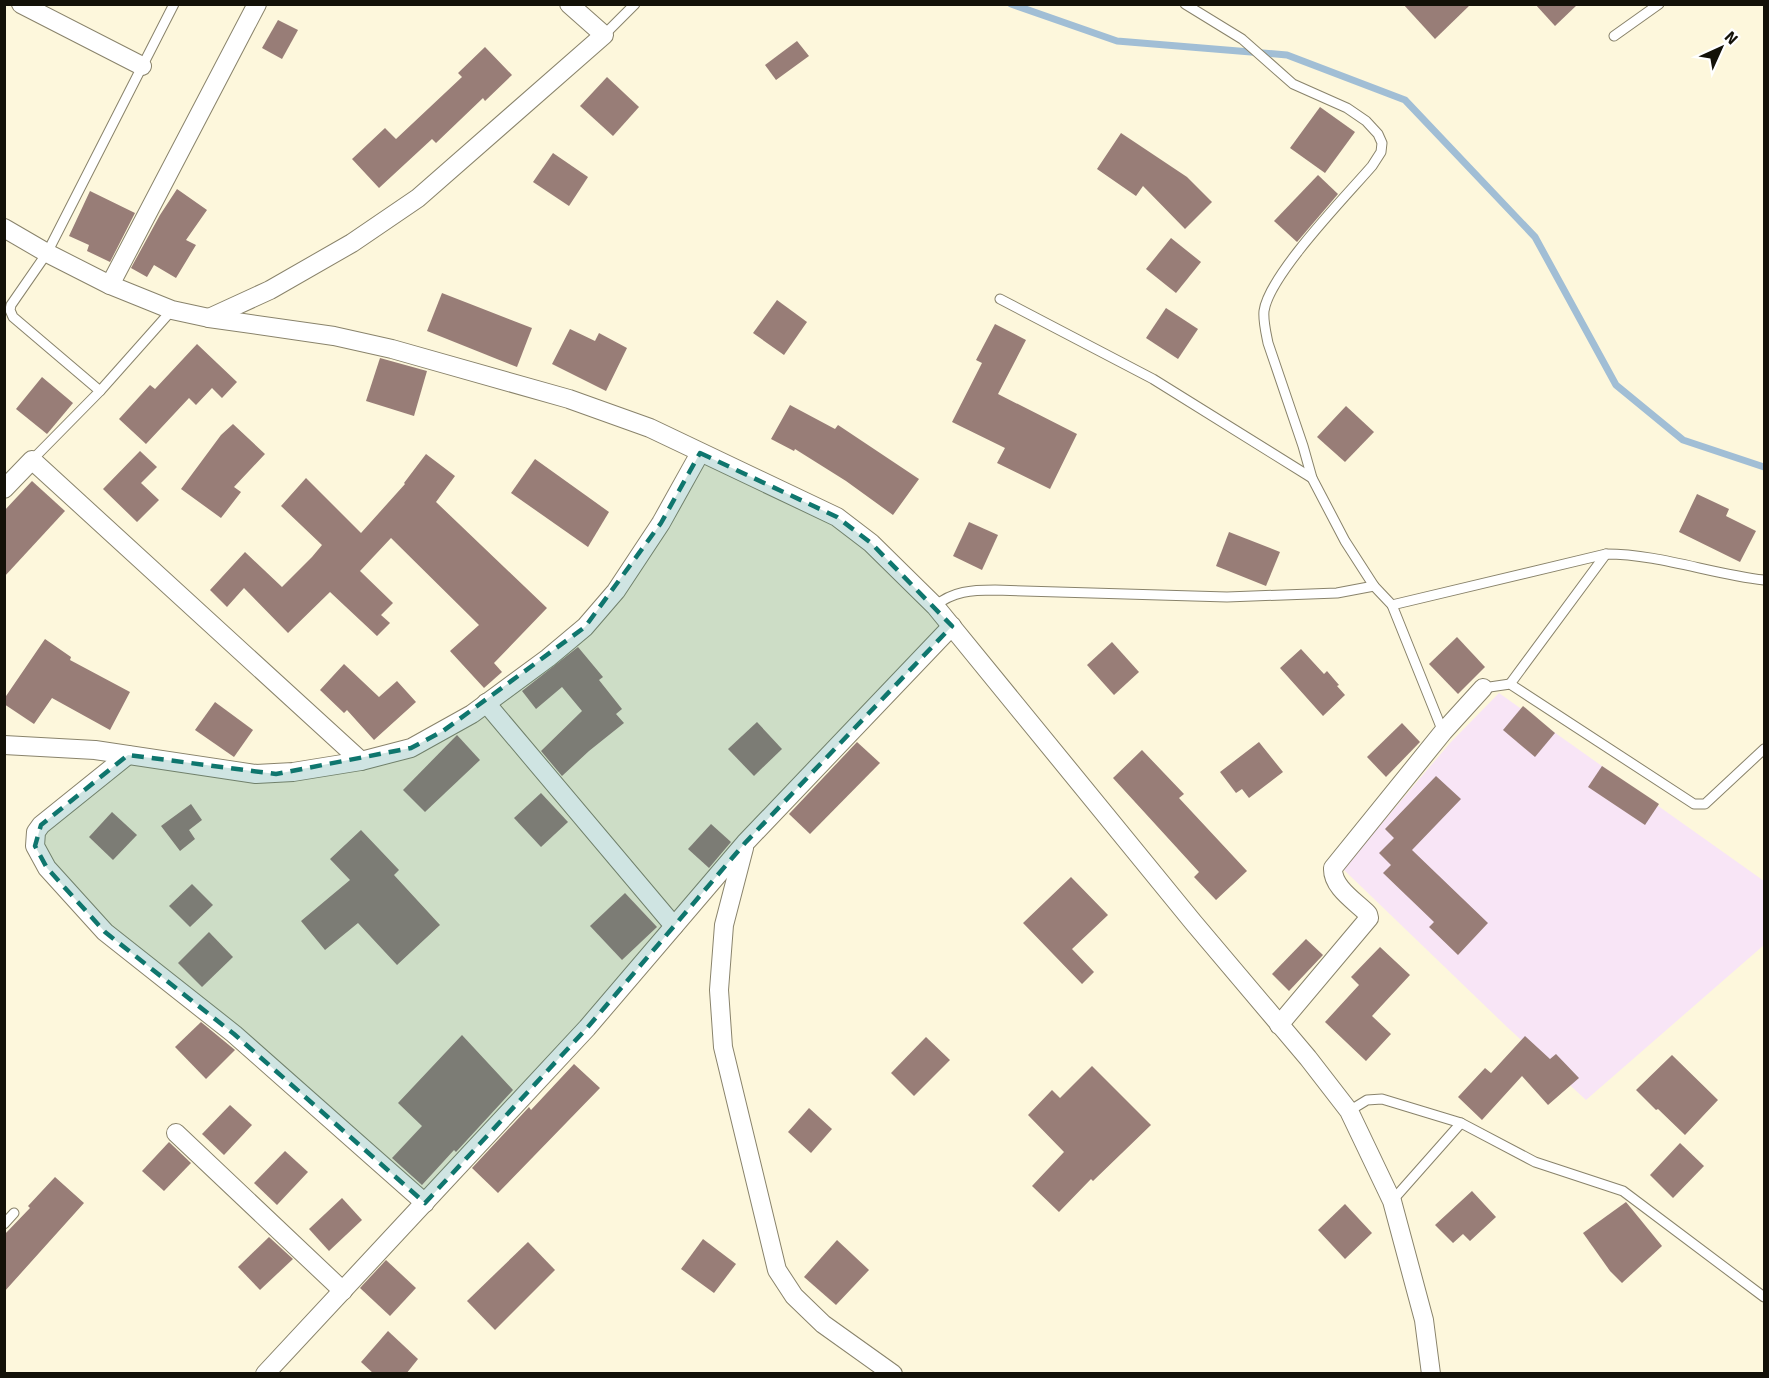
<svg xmlns="http://www.w3.org/2000/svg" width="1769" height="1378" font-family="Signika,sans-serif">
  <rect width="100%" height="100%" fill="#fdf7dc"/>
  <polygon fill="#f8e5f6" points="1499,693 1764,881 1764,945 1586,1100 1507,1027 1343,869 1450,743"/>
  <g fill="none" stroke-linecap="round" stroke-linejoin="round">
    <polyline stroke="#a1bed5" stroke-width="7" points="1011,4 1117,41 1287,55 1405,100 1535,237 1616,385 1683,440 1764,467"/>
  </g>
  <g fill="#987d77">
    <polygon points="1403,4 1471,4 1435,39"/>
    <polygon points="1535,4 1578,4 1555,26"/>
    <polygon points="278,20 298,30 282,59 262,48"/>
    <polygon points="797,41 809,56 776,80 765,65"/>
    <polygon points="485,47 512,75 485,101 483,98 436,143 432,139 379,188 352,159 385,128 396,139 462,77 458,73"/>
    <polygon points="607,77 639,107 613,136 580,106"/>
    <polygon points="1320,107 1355,132 1325,173 1290,148"/>
    <polygon points="1121,133 1187,177 1212,202 1185,229 1143,186 1136,196 1097,169"/>
    <polygon points="553,153 588,177 569,206 533,182"/>
    <polygon points="1318,175 1338,194 1297,242 1274,221"/>
    <polygon points="177,189 207,210 186,240 196,245 176,278 154,265 147,277 131,268 160,215"/>
    <polygon points="90,191 135,213 110,262 87,251 89,245 69,236"/>
    <polygon points="1171,238 1201,262 1176,293 1146,269"/>
    <polygon points="442,293 532,328 517,367 427,331"/>
    <polygon points="777,300 807,322 784,355 753,333"/>
    <polygon points="1166,308 1198,329 1178,359 1146,338"/>
    <polygon points="995,324 1026,340 998,394 1077,434 1050,489 997,463 1005,448 952,422 982,363 976,360"/>
    <polygon points="570,329 595,341 599,333 627,348 606,391 552,364"/>
    <polygon points="197,344 237,382 222,398 212,388 196,405 189,398 146,444 119,419 150,385 155,389"/>
    <polygon points="380,358 427,371 414,416 366,401"/>
    <polygon points="42,377 73,403 47,434 16,409"/>
    <polygon points="790,405 835,429 838,425 919,479 893,515 846,481 795,449 794,451 771,439"/>
    <polygon points="1346,406 1374,432 1345,462 1317,437"/>
    <polygon points="233,424 265,454 234,487 241,492 221,518 181,489 221,435"/>
    <polygon points="140,451 157,467 141,483 159,500 137,522 103,489"/>
    <polygon points="426,454 455,476 436,502 547,608 494,663 502,672 484,688 450,651 479,625 391,538 360,571 393,603 381,615 390,623 377,636 330,592 288,633 244,588 227,607 210,590 245,552 282,587 312,557 322,545 281,506 306,478 361,533 405,484 404,483"/>
    <polygon points="535,459 609,512 588,547 511,493"/>
    <polygon points="32,481 65,511 4,577 4,511"/>
    <polygon points="1697,494 1729,509 1726,516 1756,531 1740,562 1679,532"/>
    <polygon points="969,522 998,535 982,570 953,556"/>
    <polygon points="1229,532 1280,552 1266,586 1216,566"/>
    <polygon points="1457,637 1485,667 1458,694 1429,664"/>
    <polygon points="45,639 71,657 70,660 130,692 110,730 52,698 34,724 4,704 4,699"/>
    <polygon points="1112,642 1139,672 1114,695 1087,665"/>
    <polygon points="578,647 603,677 599,680 622,709 616,714 624,723 589,751 562,776 541,751 582,711 562,687 536,709 522,691"/>
    <polygon points="1301,649 1324,674 1327,671 1339,685 1337,686 1345,695 1323,716 1280,668"/>
    <polygon points="344,664 379,697 397,681 416,702 374,740 347,710 344,713 320,690"/>
    <polygon points="215,702 253,730 234,757 195,730"/>
    <polygon points="1523,706 1555,733 1535,757 1503,730"/>
    <polygon points="757,722 782,749 754,776 728,749"/>
    <polygon points="1402,723 1420,742 1386,777 1367,757"/>
    <polygon points="457,735 480,760 425,812 403,790"/>
    <polygon points="857,742 880,763 810,834 789,814"/>
    <polygon points="1259,742 1283,772 1249,798 1242,789 1236,793 1220,772"/>
    <polygon points="1142,750 1184,794 1179,798 1247,871 1216,900 1194,877 1199,872 1113,778"/>
    <polygon points="1602,766 1659,804 1645,825 1588,787"/>
    <polygon points="1436,776 1461,799 1412,850 1488,923 1458,955 1429,927 1434,922 1383,873 1391,865 1379,853 1394,838 1385,829"/>
    <polygon points="541,793 568,822 541,847 514,818"/>
    <polygon points="191,804 202,820 189,830 195,839 180,851 161,826"/>
    <polygon points="112,812 137,835 113,860 89,837"/>
    <polygon points="711,824 731,842 709,868 688,849"/>
    <polygon points="361,830 399,870 394,875 440,925 397,965 358,923 325,950 301,921 350,880 330,859"/>
    <polygon points="1071,877 1108,915 1072,949 1094,972 1082,984 1023,923"/>
    <polygon points="192,884 213,905 190,927 169,906"/>
    <polygon points="625,893 657,927 622,960 590,926"/>
    <polygon points="209,932 233,957 202,987 178,963"/>
    <polygon points="1306,939 1323,955 1289,991 1272,974"/>
    <polygon points="1380,947 1410,975 1372,1016 1391,1034 1366,1061 1325,1022 1359,985 1351,977"/>
    <polygon points="201,1022 235,1050 206,1079 175,1047"/>
    <polygon points="462,1035 513,1090 456,1152 454,1150 422,1185 392,1158 422,1126 398,1103"/>
    <polygon points="1525,1036 1550,1059 1556,1054 1579,1078 1548,1105 1522,1076 1482,1120 1458,1097 1485,1068 1491,1073"/>
    <polygon points="926,1037 950,1060 914,1096 891,1073"/>
    <polygon points="1672,1055 1718,1100 1685,1135 1658,1109 1656,1110 1636,1090"/>
    <polygon points="574,1064 600,1088 498,1193 472,1168 529,1107 531,1110"/>
    <polygon points="1092,1066 1151,1125 1093,1181 1091,1179 1059,1212 1032,1186 1064,1152 1028,1115 1052,1090 1060,1098"/>
    <polygon points="230,1105 252,1125 224,1155 202,1134"/>
    <polygon points="809,1108 832,1129 811,1153 788,1132"/>
    <polygon points="169,1142 191,1163 164,1191 142,1171"/>
    <polygon points="1680,1143 1704,1166 1673,1198 1650,1175"/>
    <polygon points="285,1151 308,1172 277,1205 254,1183"/>
    <polygon points="55,1177 84,1203 4,1292 4,1235 30,1208 28,1206"/>
    <polygon points="1472,1191 1496,1217 1470,1241 1463,1234 1453,1243 1435,1225"/>
    <polygon points="342,1198 362,1220 329,1251 309,1229"/>
    <polygon points="1626,1202 1662,1246 1622,1283 1610,1271 1583,1233"/>
    <polygon points="1345,1204 1372,1233 1345,1259 1318,1230"/>
    <polygon points="269,1237 293,1259 260,1290 238,1267"/>
    <polygon points="703,1239 736,1264 714,1293 681,1269"/>
    <polygon points="837,1240 869,1270 836,1305 804,1277"/>
    <polygon points="528,1242 555,1270 495,1330 467,1301"/>
    <polygon points="386,1260 416,1288 390,1316 360,1288"/>
    <polygon points="388,1331 418,1359 406,1374 374,1374 361,1362"/>
  </g>
  <g fill="none" stroke-linecap="round" stroke-linejoin="round">
    <g stroke="#89836b" stroke-width="11">
      <g id="lane">
        <path d="M1185 4 1242 39 1293 84 1347 108 1366 121 1378 134 1382 143 1381 152 1372 166C1347 195 1269 275 1264 311 1263 321 1266 333 1268 343L1303 446 1312 478 1345 541 1374 586 1392 605 1443 732"/>
        <polyline points="604,35 635,4"/>
        <polyline points="1614,36 1659,4"/>
        <polyline points="1000,299 1153,379 1312,478"/>
        <polyline points="100,391 172,310"/>
        <polyline points="32,460 100,391 13,317 10,310 11,305 47,253 174,4"/>
        <path d="M1392 605 1606 554C1659 554 1711 574 1764 580"/>
        <path d="M935 606C953 591 972 590 995 590L1227 597 1337 593 1374 586"/>
        <polyline points="1510,684 1606,554"/>
        <polyline points="1483,688 1510,684 1694,804 1705,804 1764,749"/>
        <polyline points="1349,1111 1367,1100 1382,1099 1461,1123 1535,1162 1623,1191 1764,1297"/>
        <polyline points="1392,1201 1461,1123"/>
        <polyline points="4,1224 14,1213"/>
      </g>
    </g>
    <g stroke="#89836b" stroke-width="20">
      <g id="street">
        <polyline points="21,4 142,66"/>
        <polyline points="4,228 47,253 110,285 172,310 209,318 334,336 392,349 569,399 650,428 837,517 871,543 935,606 1193,922 1308,1058 1349,1111 1392,1201 1424,1320 1431,1374"/>
        <polyline points="110,285 257,4"/>
        <polyline points="209,318 270,290 352,243 418,198 604,35 569,4"/>
        <polyline points="4,489 32,460 361,761"/>
        <polyline points="486,703 674,926"/>
        <polyline points="4,745 95,750 256,774 293,772 361,761 411,748 472,714 548,658 585,627 616,591 661,523 700,453"/>
        <polyline points="128,755 41,825 36,832 35,846 47,868 105,932 234,1034 425,1203"/>
        <polyline points="744,848 724,925 719,990 723,1047 777,1270 794,1296 823,1324 893,1374"/>
        <path d="M1279 1025 1369 918 1368 914C1355 901 1332 887 1333 868L1443 732 1483 688"/>
        <polyline points="176,1133 343,1291"/>
        <polyline points="265,1374 587,1028 745,843 952,626"/>
      </g>
    </g>
    <use href="#lane" stroke="#fff" stroke-width="9"/>
    <use href="#street" stroke="#fff" stroke-width="18"/>
  </g>
  <path fill="#0f766e" fill-opacity="0.2" stroke="#0f766e" stroke-width="4.5" stroke-dasharray="12 8" stroke-linejoin="round" d="M700 453 837 517 871 543 952 626 745 843 587 1028 425 1203 234 1034 105 932 47 868 35 846 41 825 128 755 276 774 411 748 443 731 585 627 661 523Z"/>
  <rect width="1769" height="1378" fill="none" stroke="#131108" stroke-width="12"/>
  <g transform="translate(1721 48) rotate(45)" stroke="#ffffff" stroke-width="4.5" paint-order="stroke">
  <path d="M0-4.5L10 22L0 15L-10 22Z" fill="#131108"/>
  <text y="-9" font-size="16" font-weight="bold" text-anchor="middle" fill="#131108">N</text>
  </g>
</svg>
